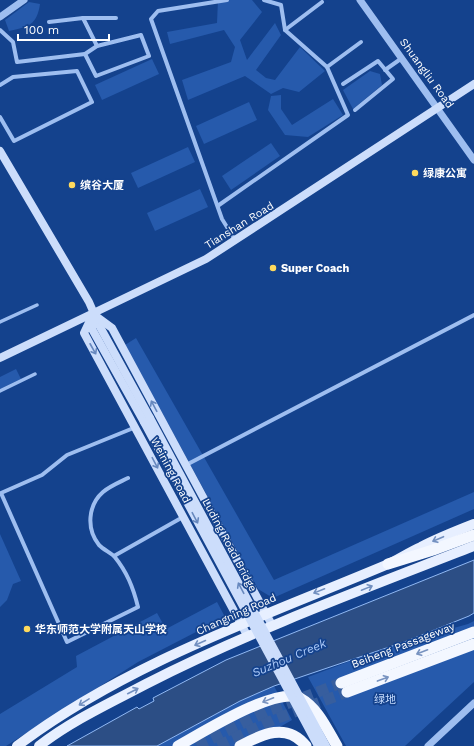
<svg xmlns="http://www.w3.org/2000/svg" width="474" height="746" font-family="'Work Sans','Noto Sans SC',sans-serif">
  <rect width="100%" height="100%" fill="#14428d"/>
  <g fill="#265aac">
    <polygon points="218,0 252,0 262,12 240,40 247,60 275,23 281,35 256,70 266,78 275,80 300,47 325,71 299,92 283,88 271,94 245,76 188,100 182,80 231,62 235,47 224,30 170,44 167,32 217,23"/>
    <path d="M29 2 40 4C37 25 28 27 9 31L5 20Z"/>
    <polygon points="152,59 159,74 102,100 95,85"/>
    <polygon points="370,71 380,74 382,85 353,109 343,90"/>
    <polygon points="281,95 281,109 292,125 333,99 343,115 308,137 285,135 268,110 271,96"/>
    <polygon points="249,102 257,120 204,144 196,126"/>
    <polygon points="271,143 280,156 231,190 222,176"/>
    <polygon points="188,147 195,162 138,188 131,173"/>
    <polygon points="200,189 208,207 155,231 147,213"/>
    <polygon points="136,338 274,580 474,492 474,509 273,598 258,589 125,345"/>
    <polygon points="16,369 21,379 0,389 0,377"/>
    <polygon points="0,534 21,581 13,584 7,600 0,607"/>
    <polygon points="217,602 225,617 138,662 6,746 0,746 0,714 77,667 76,656 157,613 166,629"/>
    <polygon points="474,621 474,682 405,746 346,746 308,677 393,645 468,624"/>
    <polygon points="274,686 292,720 247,746 157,746 240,701"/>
  </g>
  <polygon fill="#2c4e85" stroke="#90b8f3" points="474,560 474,613 469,616 407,641 274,686 240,701 157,746 67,746 137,707 139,709 154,701 153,698 226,660"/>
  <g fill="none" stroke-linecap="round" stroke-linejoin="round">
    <g stroke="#375e9e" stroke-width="11" stroke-dasharray="11 5.5" stroke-linecap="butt">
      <polyline points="197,746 268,711 341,683"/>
      <polyline points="218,746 273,720 347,692"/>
    </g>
    <g stroke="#9ebef0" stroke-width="3.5">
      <polyline points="0,322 37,305"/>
      <polyline points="0,391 35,374"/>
    </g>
    <g stroke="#9ebef0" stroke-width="4">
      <polyline points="227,0 158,11 151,19 222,219 235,240"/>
      <polyline points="83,18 116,18"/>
      <polyline points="0,30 13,42 17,62 85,54 96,76 149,56 141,35 97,46 83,18 49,22"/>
      <polyline points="285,30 322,2"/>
      <polyline points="85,54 97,46"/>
      <polyline points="327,67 361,42"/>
      <polyline points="385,70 402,58"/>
      <polyline points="343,84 378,61 393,79 355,110"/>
      <polyline points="0,85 13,77 77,71 92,102 14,141 0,117"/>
      <polyline points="219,205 348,115 327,67 285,30 281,5 264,0"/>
      <path d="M136 427 67 455 42 475 1 493 67 642 138 607C133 587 127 572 114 556L183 517"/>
      <polyline points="186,465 474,315"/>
      <path d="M114 556C109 552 103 549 99 545 86 529 88 505 103 492 110 486 120 482 128 478"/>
    </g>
    <g stroke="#9ebef0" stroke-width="7">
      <polyline points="360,0 474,160"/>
      <polyline points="0,17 24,0"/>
      <polyline points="428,746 474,703"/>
    </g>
    <g stroke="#ccddfb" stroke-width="8">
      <polyline points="0,151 89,302 99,325 150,418"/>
      <polyline points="93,314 84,333 248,637"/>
      <polyline points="93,314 112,328 272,625"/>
      <polyline points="93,319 92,329 144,422"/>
      <polyline points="0,358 206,259 474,84"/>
    </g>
    <g stroke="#e7efff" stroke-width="10">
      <path d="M17 746C127 663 260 618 386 565 398 560 409 552 421 547 438 538 456 531 474 524"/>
      <path d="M39 746C71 721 110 703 146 684 252 630 364 589 474 546"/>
    </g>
    <g stroke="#f3f7ff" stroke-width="11">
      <polyline points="388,564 433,550 474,535"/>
      <polyline points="341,683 474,632"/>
      <polyline points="347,692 474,644"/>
      <path d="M178 746C202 733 276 686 300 698 318 708 327 729 337 746"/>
      <path d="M240 746C262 734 287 722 306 746"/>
    </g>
    <g stroke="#ccddfb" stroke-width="8">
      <polyline points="150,418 326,746"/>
      <polyline points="144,422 318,746"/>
    </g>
  </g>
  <defs><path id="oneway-shaft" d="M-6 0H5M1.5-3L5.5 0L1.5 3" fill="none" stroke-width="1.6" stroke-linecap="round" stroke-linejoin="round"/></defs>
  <g stroke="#6788be">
    <use href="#oneway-shaft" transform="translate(93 349) rotate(61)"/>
    <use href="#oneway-shaft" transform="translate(154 406) rotate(-118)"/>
    <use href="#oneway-shaft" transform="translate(155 463) rotate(62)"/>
    <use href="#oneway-shaft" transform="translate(195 518) rotate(62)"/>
    <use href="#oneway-shaft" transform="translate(241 588) rotate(-118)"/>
  </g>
  <g stroke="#7390c0">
    <use href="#oneway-shaft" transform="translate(438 539) rotate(157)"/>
    <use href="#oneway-shaft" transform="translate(367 588) rotate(-22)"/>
    <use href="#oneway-shaft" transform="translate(319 591) rotate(158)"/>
    <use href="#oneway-shaft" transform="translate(200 643) rotate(156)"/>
    <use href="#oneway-shaft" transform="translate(133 691) rotate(-27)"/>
    <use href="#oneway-shaft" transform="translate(84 702) rotate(148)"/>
  </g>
  <g stroke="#7893c0">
    <use href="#oneway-shaft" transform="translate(422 652) rotate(159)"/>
    <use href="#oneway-shaft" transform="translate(383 679) rotate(-20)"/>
    <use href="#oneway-shaft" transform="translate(268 700) rotate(158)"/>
  </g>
  <g fill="#ffda5d" stroke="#14428d" stroke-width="1.5">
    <circle cx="415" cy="173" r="4"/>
    <circle cx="72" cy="185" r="4"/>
    <circle cx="273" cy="268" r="4"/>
    <circle cx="27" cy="629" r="4"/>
  </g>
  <g text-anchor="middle" stroke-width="3.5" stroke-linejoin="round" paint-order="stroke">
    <g font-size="11" fill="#fff" stroke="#14428d">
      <text transform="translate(427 73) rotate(54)" y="4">Shuangliu Road</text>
      <text transform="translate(239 225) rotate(-32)" y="4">Tianshan Road</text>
      <text transform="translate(171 470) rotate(62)" y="4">Weining Road</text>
      <text transform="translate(230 545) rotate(62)" y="4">Luding Road Bridge</text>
      <text transform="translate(236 614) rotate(-24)" y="4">Changning Road</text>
      <text transform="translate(403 645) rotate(-21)" y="4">Beiheng Passageway</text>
    </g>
    <g font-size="11" font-weight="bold" fill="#fff" stroke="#14428d" text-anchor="start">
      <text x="423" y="177">绿康公寓</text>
      <text x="80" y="189">缤谷大厦</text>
      <text x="281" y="272">Super Coach</text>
      <text x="35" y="633">华东师范大学附属天山学校</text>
    </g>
    <g font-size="11" fill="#c4dafc" stroke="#14428d">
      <text x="385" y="703">绿地</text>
    </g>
    <g font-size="12" font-style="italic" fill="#aac8f7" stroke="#14428d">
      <text transform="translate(289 658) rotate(-23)" y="4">Suzhou Creek</text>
    </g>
  </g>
  <path d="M18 34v6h91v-6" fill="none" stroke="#ffffff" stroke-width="2"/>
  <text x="24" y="34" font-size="12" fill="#ffffff" stroke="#14428d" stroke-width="3" paint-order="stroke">100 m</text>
</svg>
